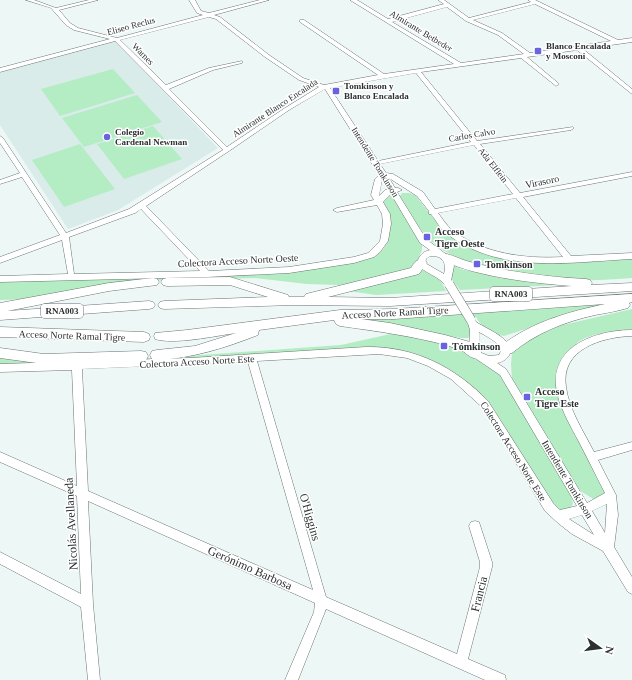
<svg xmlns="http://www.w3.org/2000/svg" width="632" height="680" font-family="'Times New Roman',serif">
  <rect width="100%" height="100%" fill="#edf7f6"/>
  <polygon fill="#d9ecea" points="115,41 218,148 118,210 68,229 0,125 0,72"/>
  <g fill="#b4ecc3">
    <polygon points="113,69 135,93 60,116 41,89"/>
    <polygon points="137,95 162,122 84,147 62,118"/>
    <polygon points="153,126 182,159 124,179 97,144"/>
    <polygon points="80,144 115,189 64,207 32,160"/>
    <path d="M390 193 393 194 422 242V250L415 266 395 273 352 284 339 285 307 284 255 278 139 281 36 299 0 300V281L254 275 296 272 365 260C400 248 386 227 380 199Z"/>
    <path d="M402 193H409L415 195 443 230 448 235 464 244 509 260 526 262 556 263 632 258V278C614 279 595 281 577 280 541 279 453 267 429 239 417 227 409 210 400 196Z"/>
    <polygon points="453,266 464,270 575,284 460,290 450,277"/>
    <polygon points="423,270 441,281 446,291 376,295 348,291 391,281"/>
    <path d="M602 304V306L569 315 504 336C491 334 482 328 476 317L464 318 471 328V335L468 338H461L354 319Z"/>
    <polygon points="632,309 632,329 597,334 585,338 578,342 562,362 557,389 604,488 605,495 595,500 582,492 578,488 512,379 511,364 512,353 517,345 554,327"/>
    <polygon points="395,333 434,340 438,344 462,349 475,359 483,362 502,374 570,491 573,504 570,509 562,511 556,509 481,396 443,367 390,350 362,347 154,361 0,366 0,354 116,359 173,357 341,345"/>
  </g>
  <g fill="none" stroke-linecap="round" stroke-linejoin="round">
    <g stroke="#6c7473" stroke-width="1">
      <g id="minor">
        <path d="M26 0H34L56 8 89 0H98L59 10 70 23 78 28 117 38 203 15 197 13 189 0H195L201 11 209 13 260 0H269L214 15 220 17 269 55 303 78 324 85 378 75 300 22V20H304L384 74 454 64 350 0H357L388 19 444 4 438 0H444L469 18 531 2 528 0H535L618 40 632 38V42L583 49 632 89V94L577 50 527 57 558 83 559 84 556 86 521 58 421 72 477 141 573 127 574 128 571 130 480 144 520 193 632 172V176L523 197 571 256 632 253V259C570 262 499 275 446 233 440 229 436 220 431 214H429V211L417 196 389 178 395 188H398L402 190 397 192 426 239 451 258 454 266 451 281 453 284 452 286H446C438 275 424 274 417 263 419 256 422 252 430 250L420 243 391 194 383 202 390 214 391 224 388 241 380 252 374 257 354 263 289 273 207 277 0 282V276L68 274 62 240 0 263V257L60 235 22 177 0 184V180L20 173 0 143V136L3 138 66 233 129 209 223 150 115 41 0 72V68L110 39 74 30 66 25 51 8ZM535 4 611 41 530 53 502 33 473 20ZM447 7 466 21 498 35 524 54 461 63 392 22ZM209 17 216 19 265 57 299 80 319 87 285 108 227 147 169 89 213 70 242 63V61L209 68 166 85 120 40ZM416 73 471 142 378 161 330 88ZM325 89 379 175 375 179 371 195 374 200 337 208 333 210 337 212 377 205 382 214 383 224 380 241 368 253 354 257 289 267 209 271 146 206 229 151 289 110ZM474 145 513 194 435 209 423 192 393 174 386 173 380 164ZM382 180 388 190H385L379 196ZM516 198 563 257C524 259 484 254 452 230 447 226 442 218 438 213ZM141 209 200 271 74 274 69 237 135 213ZM430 256C443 255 447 263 444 274L425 263 426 259Z"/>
        <path d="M471 317 474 318 476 322C489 330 504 335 512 349 509 357 506 361 497 363L506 369 587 503 605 493C596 476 588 459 579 442 570 425 558 405 556 386 552 344 599 330 632 330V336C602 337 560 349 566 387 569 410 584 432 594 452L632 442V450L598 460 616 495 618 515 614 547 632 577V594L628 592 603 551 572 534 558 523 545 511 482 407 451 379 428 366 407 358 379 354 257 361 326 597 457 654 480 567V562L469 526 471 522 475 521 479 522 492 562V567L468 659 505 675 506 680H485L326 609 298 680H285L314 612 315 603 88 501 93 604 100 680H88L81 607 0 564V552L81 594 77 496 0 462V452L77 486 72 370 0 372V364L190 358 366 347C414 346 455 367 488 401L553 503 560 510 577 506 500 375 472 356 469 349 470 330 467 320ZM479 332C488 337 496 341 502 349L499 355 489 356 479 352ZM248 362 313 590 88 491 82 369ZM607 504 605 533 592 511ZM582 515 594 535 569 519Z"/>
      </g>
    </g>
    <g stroke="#6c7473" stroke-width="1">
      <g id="highway">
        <path d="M447 254C455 256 462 260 470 262 508 272 547 277 586 279L590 280 592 283 591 285 632 283V291L390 306 294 305 164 309 160 308 158 305 160 302 164 301 268 297 230 285 167 286 163 285 161 282 163 279 167 278 230 277 288 295 289 297H304L306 294 310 293 411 268C415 262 417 258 425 260L427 263 419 274 328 297 390 298 572 286C532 283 479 277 443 261L441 258 443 255Z"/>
        <polygon points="153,278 157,279 159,282 157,285 109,291 7,311 149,301 153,302 155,305 153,308 149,309 0,320 0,303 109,283"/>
        <path d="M632 294V302L629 303 630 305 628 308C618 311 606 313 595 315 564 322 536 333 512 353L507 354 502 353 500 349 502 345C532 322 568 312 605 304L394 319H361L390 323 445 335 470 342 480 350 482 354 480 358C471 360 468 354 461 350 457 348 451 347 446 345 412 336 376 331 340 326L336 324 334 320 259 330 258 335C225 348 193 358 157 360L152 359 150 355 152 351 157 350 195 346 236 333C215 336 174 345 155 339L154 336 155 333 187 330 340 310 394 309Z"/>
        <polygon points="0,327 144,332 149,334 150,337 149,340 144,342 0,337"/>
        <polygon points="0,348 44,354 141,351 146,352 148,356 146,360 141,361 44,364 0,358"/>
      </g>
    </g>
    <use href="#minor" fill="#fff" fill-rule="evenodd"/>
    <use href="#highway" fill="#fff" fill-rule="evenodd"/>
    <g stroke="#6c7473" stroke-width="10" stroke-linecap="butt">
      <polyline id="minor-bridge" points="449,284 471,320"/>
    </g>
    <use href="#minor-bridge" stroke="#fff" stroke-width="9"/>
  </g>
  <g fill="#6964de" stroke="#fff" stroke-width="1.5">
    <rect x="534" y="47" width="8" height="8" rx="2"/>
    <rect x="332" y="87" width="8" height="8" rx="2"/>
    <circle cx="107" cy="137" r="4"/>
    <rect x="423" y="233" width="8" height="8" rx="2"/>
    <rect x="473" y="260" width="8" height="8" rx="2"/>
    <rect x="440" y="342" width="8" height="8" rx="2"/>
    <rect x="523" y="393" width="8" height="8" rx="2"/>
  </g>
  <g text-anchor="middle" stroke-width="3" stroke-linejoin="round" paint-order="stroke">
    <g font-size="9" fill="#2c3030" stroke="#fff">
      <text transform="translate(131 26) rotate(-15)" y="3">Eliseo Reclus</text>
      <text transform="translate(421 31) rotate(31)" y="3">Almirante Betbeder</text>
      <text transform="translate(143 54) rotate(45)" y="3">Warnes</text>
      <text transform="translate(275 108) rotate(-33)" y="3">Almirante Blanco Encalada</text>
      <text transform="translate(472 135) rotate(-10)" y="3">Carlos Calvo</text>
      <text transform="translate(375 162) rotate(58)" y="3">Intendente Tomkinson</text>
      <text transform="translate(493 165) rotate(52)" y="3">Ada Elflein</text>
    </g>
    <g font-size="9" font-weight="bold" fill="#2c3030" stroke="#fff" text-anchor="start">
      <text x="546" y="49">Blanco Encalada<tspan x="546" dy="10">y Mosconi</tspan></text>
      <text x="344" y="89">Tomkinson y<tspan x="344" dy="10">Blanco Encalada</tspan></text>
      <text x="115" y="135">Colegio<tspan x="115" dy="10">Cardenal Newman</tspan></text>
    </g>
    <g fill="#fff" stroke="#6b6e6e" stroke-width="1">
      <rect x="490" y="287" width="42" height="14" rx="3"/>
      <rect x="41" y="304" width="42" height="14" rx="3"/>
    </g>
    <g font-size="9" font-weight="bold" fill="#2c3030">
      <text x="511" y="297">RNA003</text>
      <text x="62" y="314">RNA003</text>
    </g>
    <g font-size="10" fill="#2c3030" stroke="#fff">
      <text transform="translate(542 181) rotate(-11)" y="4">Virasoro</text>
      <text transform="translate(238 260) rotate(-3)" y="4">Colectora Acceso Norte Oeste</text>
      <text transform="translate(395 312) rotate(-3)" y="4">Acceso Norte Ramal Tigre</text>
      <text transform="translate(72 335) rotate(2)" y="4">Acceso Norte Ramal Tigre</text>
      <text transform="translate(197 361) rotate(-3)" y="4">Colectora Acceso Norte Este</text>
      <text transform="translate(514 451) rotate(58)" y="4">Colectora Acceso Norte Este</text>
      <text transform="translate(568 479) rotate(59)" y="4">Intendente Tomkinson</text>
    </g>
    <g font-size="10" font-weight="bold" fill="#2c3030" stroke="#fff" text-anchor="start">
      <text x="435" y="235">Acceso<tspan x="435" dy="12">Tigre Oeste</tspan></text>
      <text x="485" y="268">Tomkinson</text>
      <text x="452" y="350">Tómkinson</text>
      <text x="535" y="395">Acceso<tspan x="535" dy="12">Tigre Este</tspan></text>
    </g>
    <g font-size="12" fill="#2c3030" stroke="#fff">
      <text transform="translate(310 517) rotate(74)" y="4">O'Higgins</text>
      <text transform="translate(71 524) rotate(-93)" y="4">Nicolás Avellaneda</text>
      <text transform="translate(250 568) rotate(24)" y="4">Gerónimo Barbosa</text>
      <text transform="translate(479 594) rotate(-76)" y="4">Francia</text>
    </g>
  </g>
  <g transform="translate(600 648) rotate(104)" stroke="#ffffff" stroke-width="3" paint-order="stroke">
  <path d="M0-3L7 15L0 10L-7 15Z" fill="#2c3030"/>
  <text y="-6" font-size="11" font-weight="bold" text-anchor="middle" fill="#2c3030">N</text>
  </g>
</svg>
